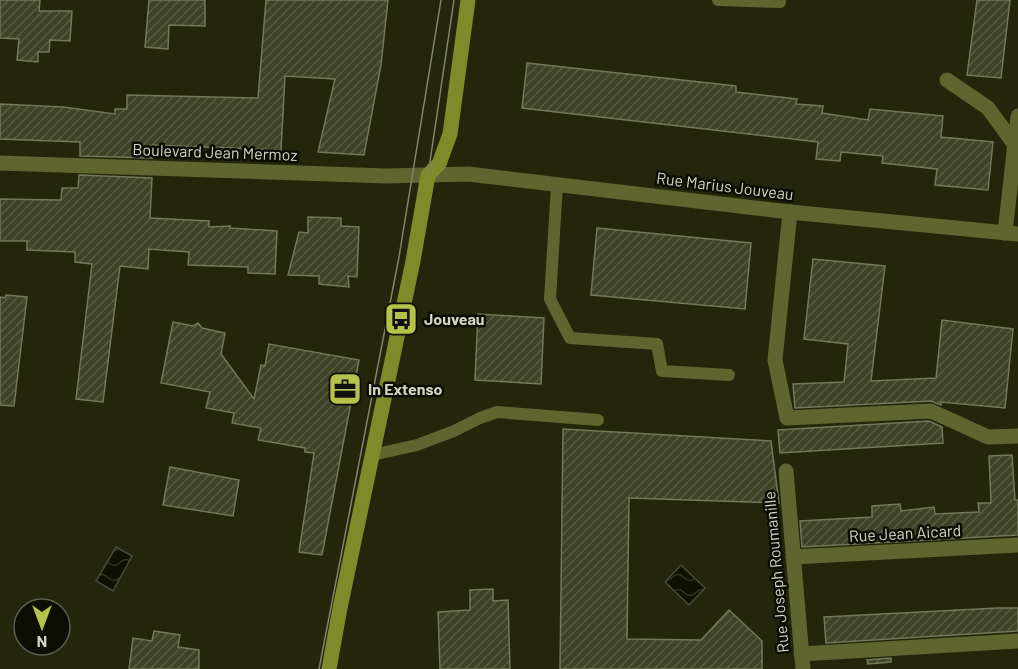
<svg xmlns="http://www.w3.org/2000/svg" width="1018" height="669" font-family="Barlow,sans-serif">
  <defs>
    <pattern id="water-waves" width="16" height="10" patternUnits="userSpaceOnUse" patternTransform="scale(1.5)"><rect width="16" height="10" fill="#0f1100"/><path d="M0 5q4-4 8 0t8 0" fill="none" stroke="#313324"/></pattern>
    <pattern id="building-hatch" width="6" height="6" patternUnits="userSpaceOnUse" patternTransform="scale(1.5)"><rect width="6" height="6" fill="#3e4226"/><path d="M-1 1l2-2M0 6l6-6M5 7l2-2" fill="none" stroke="#595d44"/></pattern>
  </defs>
  <rect width="100%" height="100%" fill="#23260a"/>
  <g fill="url(#water-waves)" stroke="#4a4c3b" stroke-width="1.5">
    <polygon points="116,547 132,556 113,591 96,581"/>
    <polygon points="681,565 705,588 689,605 665,582"/>
  </g>
  <g fill="url(#building-hatch)" stroke="#737859" stroke-width="1.5">
    <polygon points="0,0 40,0 39,11 72,11 70,41 50,40 49,52 38,52 38,62 17,60 19,39 0,38"/>
    <polygon points="149,0 205,0 205,26 169,25 168,49 145,47"/>
    <polygon points="266,0 388,0 381,65 364,155 318,152 335,79 285,76 281,150 153,145 153,158 80,156 80,142 0,139 0,104 63,107 115,114 115,109 127,109 127,95 258,98"/>
    <polygon points="977,0 1010,0 1001,78 967,75"/>
    <polygon points="527,63 736,86 736,92 797,99 796,104 823,106 822,113 868,120 870,109 943,116 941,137 993,142 988,190 935,185 937,169 882,163 883,156 841,152 840,161 816,159 818,142 522,108"/>
    <polygon points="79,175 152,178 150,218 209,221 209,227 230,226 230,228 277,231 275,274 248,273 248,267 188,265 189,252 149,249 148,269 120,266 103,402 76,399 92,264 75,262 75,252 27,250 27,241 0,241 0,199 61,200 62,188 78,188"/>
    <polygon points="308,217 341,218 341,226 359,227 357,277 348,276 349,287 319,284 319,276 288,275 299,232 308,233"/>
    <polygon points="597,228 751,243 745,309 591,295"/>
    <polygon points="813,259 885,266 871,381 936,378 942,320 1013,329 1005,408 941,402 941,405 931,401 795,408 793,384 844,382 848,344 804,339"/>
    <polygon points="6,295 27,297 14,406 0,405 0,297 5,298"/>
    <polygon points="478,314 544,318 541,384 475,380"/>
    <polygon points="173,322 193,326 198,323 202,328 225,333 221,354 254,399 261,365 265,366 269,344 359,360 322,555 299,552 314,453 305,452 305,448 258,440 261,428 232,423 234,413 206,408 210,392 161,383"/>
    <polygon points="929,421 942,427 943,443 780,453 778,430"/>
    <polygon points="563,429 771,441 779,503 629,498 627,639 701,640 729,610 762,641 762,669 560,669"/>
    <polygon points="1012,455 1015,500 1018,500 1018,535 802,547 800,521 872,517 872,506 900,504 901,511 934,507 935,514 979,512 978,503 991,503 989,456"/>
    <polygon points="170,467 239,480 233,516 163,505"/>
    <polygon points="493,589 493,601 508,600 510,669 440,669 438,612 470,610 470,590"/>
    <polygon points="998,608 1018,608 1018,631 826,643 824,617"/>
    <polygon points="154,631 180,635 178,647 199,650 199,669 129,669 133,638 152,641"/>
    <polygon points="891,658 891,662 868,664 867,660"/>
  </g>
  <g fill="none" stroke-linecap="round" stroke-linejoin="round">
    <g stroke="#5e652e" stroke-width="12">
      <polyline points="718,0 780,2 780,0"/>
      <polyline points="557,185 550,299 570,338 657,344 662,371 729,375"/>
      <polyline points="372,455 417,445 454,431 480,418 497,412 598,420"/>
    </g>
    <g stroke="#5e652e" stroke-width="15">
      <polyline points="947,80 988,108 1015,145 1018,145"/>
      <polyline points="0,163 387,176 468,174 790,212 1018,234"/>
      <polyline points="790,212 775,360 787,418 931,411 988,437 1018,436"/>
      <polyline points="1005,233 1018,116"/>
      <polyline points="786,471 803,669"/>
      <polyline points="793,557 1018,545"/>
      <polyline points="801,654 1018,641"/>
    </g>
    <polyline stroke="#7f8a2b" stroke-width="15" points="329,669 340,608 413,261 428,175 439,164 450,134 468,0"/>
    <g stroke="#80836d" stroke-width="1.5">
      <polyline points="428,175 454,0"/>
      <polyline points="319,669 399,257 441,0"/>
    </g>
  </g>
  <defs>
    <g id="bus-square" transform="scale(1.725)"><rect x="-9" y="-9" width="18" height="18" rx="4" fill="#b4c24a" stroke="#0c0e04"/><path d="M-5-6H5V4H4V6H2V4H-2V6H-4V4H-5ZM-3.5-4V0h7V-4ZM-3.5 1.2v1.5H-2V1.2ZM2 1.2v1.5H3.5V1.2Z" fill="#111"/></g>
    <g id="office-square" transform="scale(1.725)"><rect x="-9" y="-9" width="18" height="18" rx="4" fill="#b4c24a" stroke="#0c0e04"/><path d="M-6-3h4V-5.5h4V-3h4V5H-6ZM-1-4.5V-3h2v-1.5ZM-6 0V1H6V0Z" fill="#111"/></g>
  </defs>
  <g fill-rule="evenodd">
    <use href="#bus-square" x="401" y="319"/>
    <use href="#office-square" x="345" y="389"/>
  </g>
  <g text-anchor="middle" stroke-width="5" stroke-linejoin="round" paint-order="stroke">
    <g font-size="16" fill="#d3d6c5" stroke="#0c0e04">
      <text transform="translate(215 152) rotate(2)" y="6">Boulevard Jean Mermoz</text>
      <text transform="translate(725 186) rotate(7)" y="6">Rue Marius Jouveau</text>
      <text transform="translate(905 533) rotate(-3)" y="6">Rue Jean Aicard</text>
      <text transform="translate(776 572) rotate(-95)" y="6">Rue Joseph Roumanille</text>
    </g>
    <g font-size="16" font-weight="bold" fill="#d3d6c5" stroke="#0c0e04" text-anchor="start">
      <text x="424" y="325">Jouveau</text>
      <text x="368" y="395">In Extenso</text>
    </g>
  </g>
  <g transform="translate(42 627) rotate(180)"><circle r="28" fill="#0c0e04" stroke="#5c5e51" stroke-width="1.5"/>
  <path d="M0-4.5L10 22L0 15L-10 22Z" fill="#b4c24a"/>
  <text y="-9" font-size="16" font-weight="bold" text-anchor="middle" fill="#d3d6c5">N</text>
  </g>
</svg>
